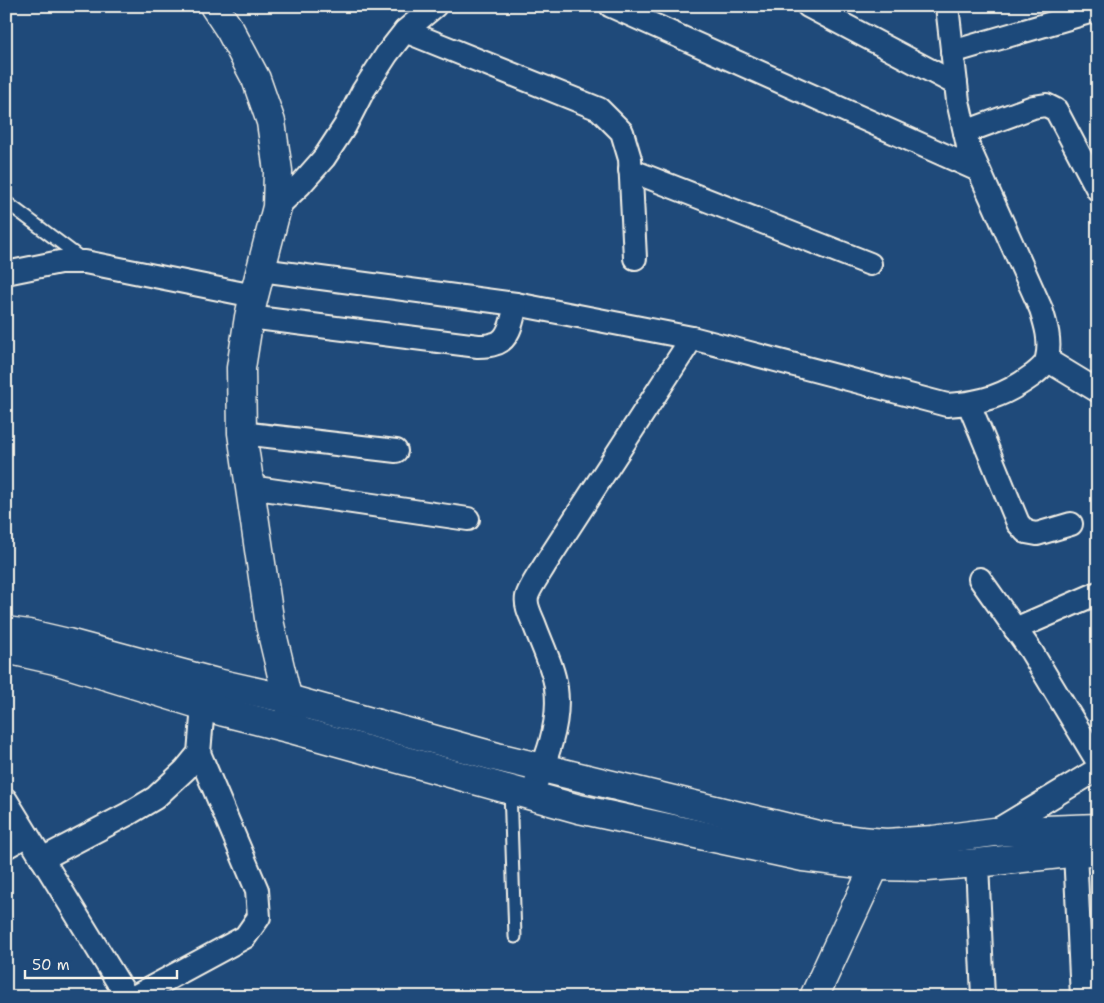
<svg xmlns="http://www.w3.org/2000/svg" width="1104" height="1003" font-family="'Shantell Sans',sans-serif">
  <rect width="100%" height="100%" fill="#1f4a7a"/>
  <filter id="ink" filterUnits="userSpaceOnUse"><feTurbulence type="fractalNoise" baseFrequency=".02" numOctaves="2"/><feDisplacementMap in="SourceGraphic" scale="10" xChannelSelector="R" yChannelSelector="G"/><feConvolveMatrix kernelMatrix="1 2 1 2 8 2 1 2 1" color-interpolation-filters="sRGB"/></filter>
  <g filter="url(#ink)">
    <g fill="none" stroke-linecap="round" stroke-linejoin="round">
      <g stroke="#f4f1e8" stroke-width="15">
        <g id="service">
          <polyline points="6,202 82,259"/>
          <polyline points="510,789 515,937"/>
        </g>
      </g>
      <g stroke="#f4f1e8" stroke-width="26">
        <g id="minor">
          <polyline points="611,6 978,170"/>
          <polyline points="808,6 956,84"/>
          <polyline points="405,31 599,109 622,132 630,159 635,258"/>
          <polyline points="952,52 1086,13 1098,8"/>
          <polyline points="965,132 1033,107 1046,105 1056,110 1098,190"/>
          <polyline points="630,170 870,264"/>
          <polyline points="277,207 301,184 324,158 345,126 363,91 387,54 405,31 435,6"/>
          <path d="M261 270 516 304 692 338 947 405C982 403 1004 396 1033 375 1038 371 1046 365 1047 358 1051 341 1046 325 1041 309L968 146 958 101 947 6"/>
          <polyline points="6,273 60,262 85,262 254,296"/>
          <path d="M249 317 478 346C483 346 489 346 494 344 510 341 513 317 516 304"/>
          <polyline points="1047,360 1098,391"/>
          <polyline points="969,404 1018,523 1026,532 1037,534 1071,524"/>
          <polyline points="242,433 396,451"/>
          <polyline points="250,487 468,519"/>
          <polyline points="980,579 1031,651 1098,762"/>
          <polyline points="1015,629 1098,593"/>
          <path d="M531 795C545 762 561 725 556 688 554 669 542 645 535 626 532 618 525 606 527 597 529 588 541 572 546 563L692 338"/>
          <polyline points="6,800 127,997"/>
          <polyline points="994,832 1098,769"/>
          <polyline points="6,847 27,835"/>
          <polyline points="1075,852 1082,997"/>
          <polyline points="42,859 128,814 155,798 185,770 199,753 203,706"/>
          <polyline points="977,863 983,997"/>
          <polyline points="134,997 245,937 259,917 257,890 199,753"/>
        </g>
      </g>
      <g stroke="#f4f1e8" stroke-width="31">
        <g id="tertiary">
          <polyline points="214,6 230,30 256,79 271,122 278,171 277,207 254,296 249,317 241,368 242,433 270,625 293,722"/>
          <polyline points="814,997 885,844"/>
        </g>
      </g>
      <g stroke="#f4f1e8" stroke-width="31">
        <g id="trunk">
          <polyline points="6,631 29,634 68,643 217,683 288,699 497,757 818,835 861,841 886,843 933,840 994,832 1098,828"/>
          <polyline points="6,649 55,660 224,712 295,730 579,809 803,857 876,866 927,867 977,863 1098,850"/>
        </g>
      </g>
      <use href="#service" stroke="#1f4a7a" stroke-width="11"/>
      <use href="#minor" stroke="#1f4a7a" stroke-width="22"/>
      <use href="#tertiary" stroke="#1f4a7a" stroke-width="28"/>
      <use href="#trunk" stroke="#1f4a7a" stroke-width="28"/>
    </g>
  </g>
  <rect width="1104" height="1003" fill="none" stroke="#1f4a7a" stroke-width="25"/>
  <rect x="12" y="12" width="1079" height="978" fill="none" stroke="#f4f1e8" stroke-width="2" filter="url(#ink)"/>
  <path d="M25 970v8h152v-8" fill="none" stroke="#f4f1e8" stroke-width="2.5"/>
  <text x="32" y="970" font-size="15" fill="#f4f1e8" stroke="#1f4a7a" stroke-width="4" paint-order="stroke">50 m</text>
</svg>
